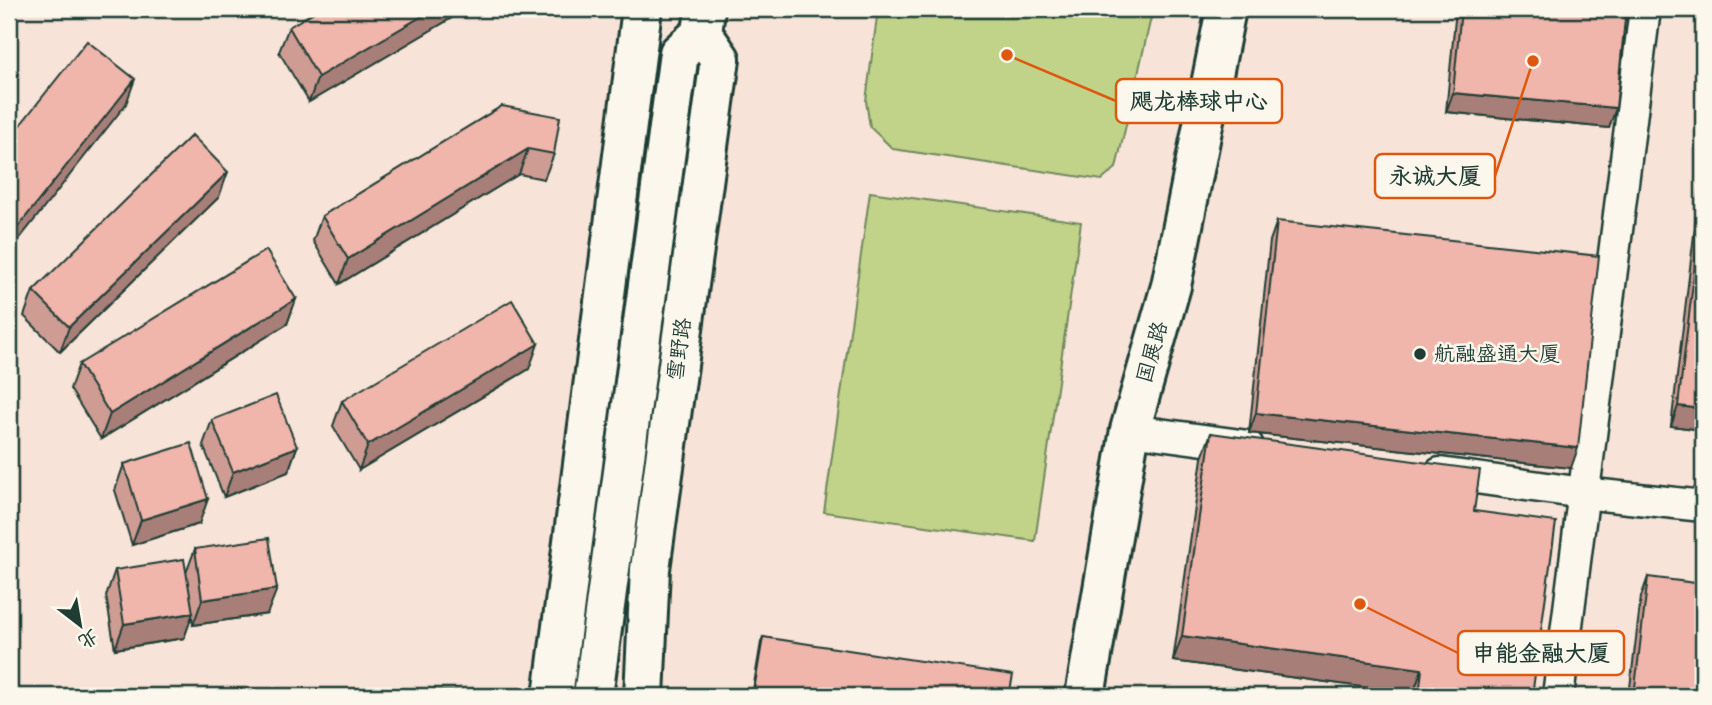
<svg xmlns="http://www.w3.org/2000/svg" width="1712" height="705" font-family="Kalam,'LXGW WenKai TC',sans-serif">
  <rect width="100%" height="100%" fill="#f8e3d8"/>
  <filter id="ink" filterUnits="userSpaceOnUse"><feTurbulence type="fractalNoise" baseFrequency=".0143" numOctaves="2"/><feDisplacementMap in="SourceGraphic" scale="14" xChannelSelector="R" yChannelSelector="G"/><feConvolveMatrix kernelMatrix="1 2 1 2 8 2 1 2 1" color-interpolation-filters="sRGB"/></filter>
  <g filter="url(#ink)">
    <g fill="#c1d388" stroke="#70885e" stroke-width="2">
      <polygon points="878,9 1153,9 1116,168 1102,180 893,149 870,127 866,101"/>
      <polygon points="870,192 1081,222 1035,541 824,512"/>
    </g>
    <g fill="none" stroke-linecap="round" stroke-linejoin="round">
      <g stroke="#1f3d34" stroke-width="35">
        <g id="minor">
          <polyline points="1130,430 1248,446"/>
          <polyline points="1440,473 1583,493 1703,506"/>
          <polyline points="1558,696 1645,9"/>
        </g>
      </g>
      <g stroke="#1f3d34" stroke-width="44">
        <g id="tertiary">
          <polyline points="553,696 642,9"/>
          <polyline points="644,696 650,569 720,59 702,33 705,9"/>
          <polyline points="1085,696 1130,430 1171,286 1226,9"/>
        </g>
      </g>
      <g stroke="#1f3d34" stroke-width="44">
        <polyline id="secondary" points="593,696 679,53 702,33"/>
      </g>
      <use href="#minor" stroke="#fbf7ec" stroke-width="30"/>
      <use href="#tertiary" stroke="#fbf7ec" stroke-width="38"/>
      <use href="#secondary" stroke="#fbf7ec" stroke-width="38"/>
    </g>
    <g fill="#ce9c93" stroke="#1f3d34" stroke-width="2">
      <polygon points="467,9 309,102 279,52 289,27"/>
      <polygon points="1456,9 1626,9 1609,128 1446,112"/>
      <polygon points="502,106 554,154 544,179 519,174 339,284 313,241 322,216"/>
      <polygon points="1703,160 1703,430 1671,426"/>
      <polygon points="219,197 60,352 24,316 33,291"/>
      <polygon points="1277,221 1571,468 1249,433 1270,241"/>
      <polygon points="296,299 287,324 101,439 70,389 79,364"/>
      <polygon points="529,369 359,470 333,426 342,401"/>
      <polygon points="212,420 297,447 288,472 224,497 203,445"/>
      <polygon points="1211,433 1474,511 1532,696 1413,696 1413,694 1173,661 1202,458"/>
      <polygon points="124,464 199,524 132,545 115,490"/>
      <polygon points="195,549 267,614 193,625 192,615 184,638 115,649 106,596 115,570 186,573"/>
      <polygon points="1648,577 1703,696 1629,696 1641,597"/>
      <polygon points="763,637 1009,696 752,696 761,642"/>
    </g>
    <g fill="#a87f78" stroke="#1f3d34" stroke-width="2">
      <polygon points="434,9 467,9 309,102 318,77"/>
      <polygon points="135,79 126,104 9,252 9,238"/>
      <polygon points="1453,93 1616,108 1609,128 1446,112"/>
      <polygon points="528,149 519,174 339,284 348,259"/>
      <polygon points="228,172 219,197 60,352 69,327"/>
      <polygon points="296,299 287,324 101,439 110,414"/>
      <polygon points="538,344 529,369 359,470 368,445"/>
      <polygon points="1678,406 1703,409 1703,430 1671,426"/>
      <polygon points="1256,413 1578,448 1571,468 1249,433"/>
      <polygon points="297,447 288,472 224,497 233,472"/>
      <polygon points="208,499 199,524 132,545 141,520"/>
      <polygon points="277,589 267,614 193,625 202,600"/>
      <polygon points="193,613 184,638 115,649 124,624"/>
      <polygon points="1182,636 1422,669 1413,694 1173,661"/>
    </g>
    <g fill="#f0b5ab" stroke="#1f3d34" stroke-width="2">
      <polygon points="319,9 434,9 318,77 289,27"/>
      <polygon points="1461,9 1626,9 1616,108 1453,93"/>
      <polygon points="87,41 135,79 9,238 9,139"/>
      <polygon points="502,106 560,117 554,154 528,149 348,259 322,216"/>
      <polygon points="192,135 228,172 69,327 33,291"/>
      <polygon points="1703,200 1703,409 1678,406"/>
      <polygon points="1277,221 1599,256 1578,448 1256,413"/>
      <polygon points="266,250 296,299 110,414 79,364"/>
      <polygon points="512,300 538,344 368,445 342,401"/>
      <polygon points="276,395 297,447 233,472 212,420"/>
      <polygon points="1211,433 1480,470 1474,511 1556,522 1532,696 1419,696 1422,669 1182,636"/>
      <polygon points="191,443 208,499 141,520 124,464"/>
      <polygon points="269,538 277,589 202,600 195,549"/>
      <polygon points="184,559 193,613 124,624 115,570"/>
      <polygon points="1648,577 1703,584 1703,696 1634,696"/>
      <polygon points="763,637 1013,675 1009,696 753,696"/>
      <polygon points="366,690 501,691 501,696 354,696"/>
    </g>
  </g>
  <circle fill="#1f3d34" stroke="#fbf7ec" stroke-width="2.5" cx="1420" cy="354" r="7"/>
  <g text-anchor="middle" stroke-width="5" stroke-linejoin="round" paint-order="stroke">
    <g font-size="21" fill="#1f3d34" stroke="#fbf7ec">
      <text transform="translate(679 349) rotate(-82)" y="7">雪野路</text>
      <text transform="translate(1152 352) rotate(-74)" y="7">国展路</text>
    </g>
    <g font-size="21" fill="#1f3d34" stroke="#fbf7ec" text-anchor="start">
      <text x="1434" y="361">航融盛通大厦</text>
    </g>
  </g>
  <path fill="none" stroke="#de580e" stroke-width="2.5" d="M1007 55L1116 101M1533 61L1495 176M1360 604L1458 653"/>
  <g fill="#de580e" stroke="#fbf7ec" stroke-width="2.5">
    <circle cx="1007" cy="55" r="7"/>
    <circle cx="1533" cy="61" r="7"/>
    <circle cx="1360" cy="604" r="7"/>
  </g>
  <g fill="#fbf7ec" stroke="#de580e" stroke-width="2.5">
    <rect x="1116" y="79" width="166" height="44" rx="7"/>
    <rect x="1375" y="154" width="120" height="44" rx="7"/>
    <rect x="1458" y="631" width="166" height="44" rx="7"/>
  </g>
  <g font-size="23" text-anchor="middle" font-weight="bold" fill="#1f3d34">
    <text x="1199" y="109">飓龙棒球中心</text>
    <text x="1435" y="184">永诚大厦</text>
    <text x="1541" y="661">申能金融大厦</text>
  </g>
  <rect width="1712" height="705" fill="none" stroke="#fbf7ec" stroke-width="35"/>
  <rect x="18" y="18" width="1677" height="670" fill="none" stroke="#1f3d34" stroke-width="2.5" filter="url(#ink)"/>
  <g transform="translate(80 625) rotate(149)" stroke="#fbf7ec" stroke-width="5" paint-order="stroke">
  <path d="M0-5L12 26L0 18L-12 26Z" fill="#1f3d34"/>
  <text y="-10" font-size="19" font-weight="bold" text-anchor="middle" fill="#1f3d34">北</text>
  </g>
</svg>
